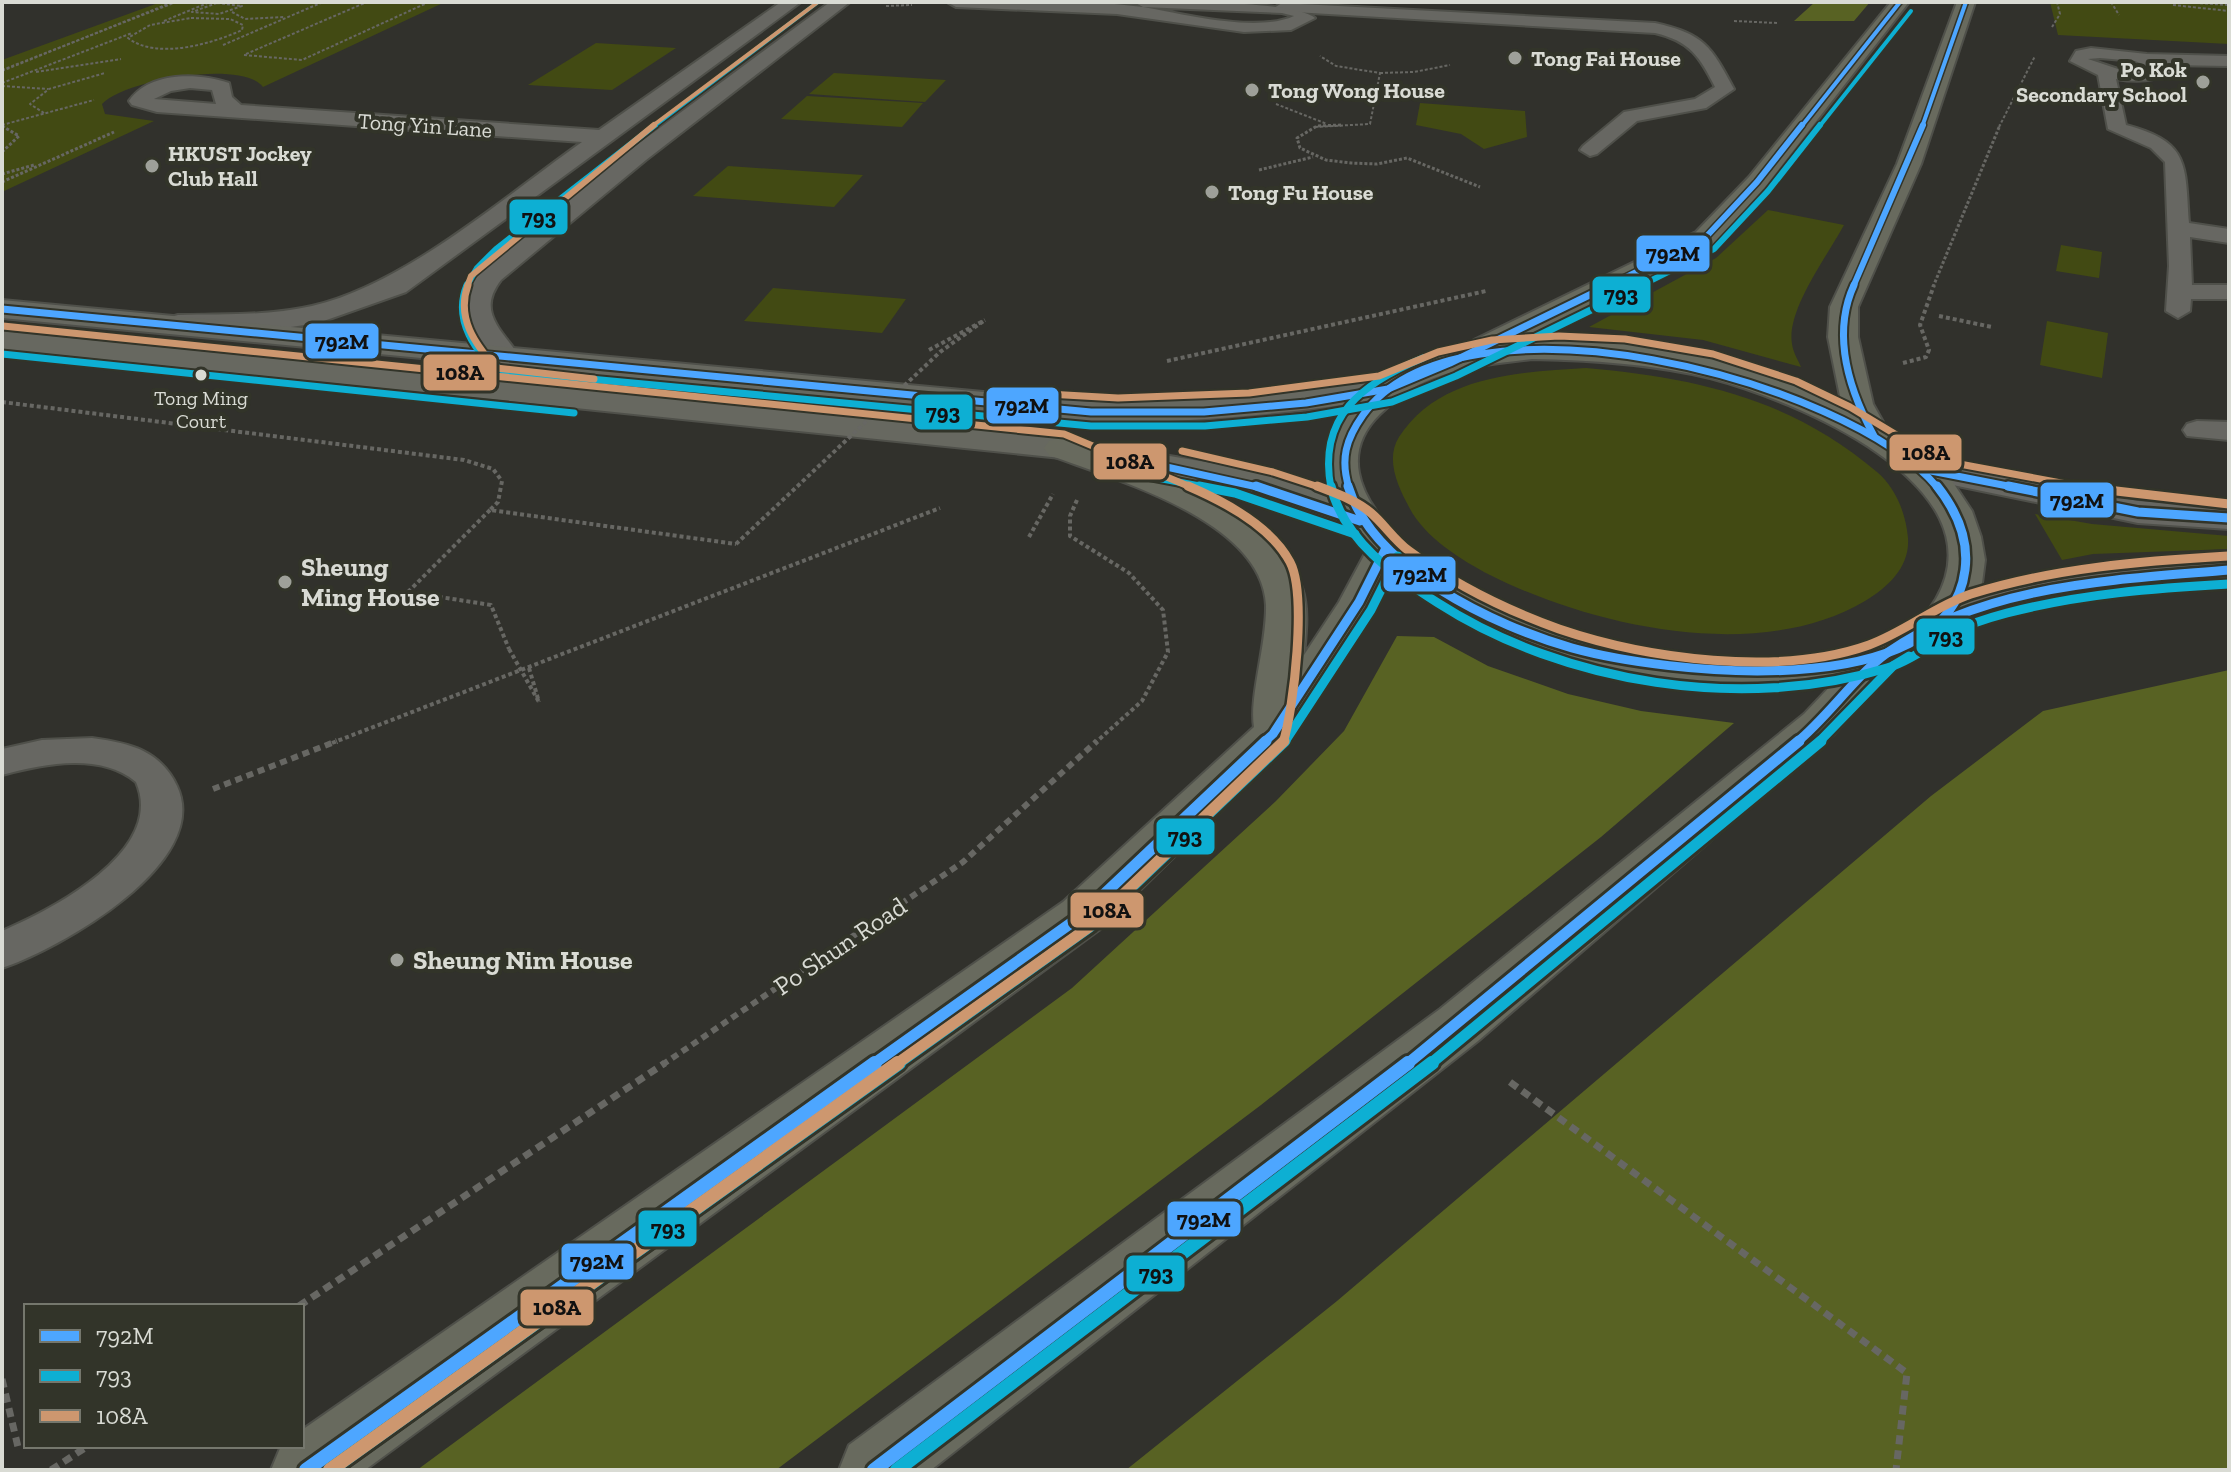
<svg xmlns="http://www.w3.org/2000/svg" width="2231" height="1472" font-family="'Zilla Slab',serif">
  <rect width="100%" height="100%" fill="#31312c"/>
  <g fill="#424a13">
    <path d="M161 2H445L263 87C243 59 123 80 102 104L105 114 154 121 2 192V60Z"/>
    <polygon points="2050,2 2229,2 2229,44 2058,35"/>
    <polygon points="596,43 676,48 612,90 528,85"/>
    <polygon points="834,73 946,80 925,102 809,94"/>
    <polygon points="807,96 923,103 902,127 781,119"/>
    <polygon points="1420,103 1525,111 1527,137 1484,149 1461,134 1416,125"/>
    <polygon points="728,166 863,175 834,207 693,196"/>
    <path d="M1768 210 1844 225C1828 255 1786 310 1792 344 1793 352 1798 360 1801 367L1703 340 1589 327 1716 258Z"/>
    <polygon points="2061,245 2102,252 2099,278 2056,271"/>
    <polygon points="773,288 906,299 882,333 744,321"/>
    <polygon points="2047,321 2108,333 2102,378 2040,365"/>
    <path d="M1586 368C1696 378 1790 398 1877 472 1896 488 1906 514 1908 538 1910 567 1888 587 1865 601 1759 664 1593 627 1490 575 1461 560 1424 537 1409 507 1398 487 1385 459 1399 437 1439 375 1519 372 1586 368Z"/>
    <polygon points="2035,514 2092,524 2229,536 2229,549 2093,554 2062,560"/>
  </g>
  <g fill="#586223">
    <polygon points="1815,2 1870,2 1854,21 1794,21"/>
    <polygon points="1397,636 1434,637 1488,666 1568,694 1641,711 1734,723 1601,837 1261,1105 776,1470 417,1470 1072,988 1276,801 1344,731"/>
    <polygon points="2229,670 2229,1470 1126,1470 1337,1301 1931,796 2043,711"/>
  </g>
  <g fill="none" stroke-linecap="round" stroke-linejoin="round">
    <g stroke="#4f504a" stroke-width="4">
      <g id="service">
        <path d="M1282 3 1655 23C1704 34 1711 46 1734 89L1706 108 1637 121 1597 154 1590 156 1580 150 1583 146 1624 112 1695 99 1715 87C1700 57 1690 41 1655 33L1277 11 1274 8Z"/>
        <path d="M2091 48 2147 54 2229 56V66L2168 65 2172 69C2157 83 2135 82 2116 79L2126 125C2190 142 2185 164 2189 223L2229 229V243L2190 237 2192 285H2229V299H2191L2190 311 2178 318 2166 311 2169 266 2165 162 2151 148 2108 129 2098 75 2070 61 2076 51ZM2100 58 2135 61 2151 68 2121 70 2088 59Z"/>
        <polygon points="2197,421 2229,422 2229,440 2187,436 2183,430 2187,424"/>
        <path d="M92 738C129 743 160 750 177 786 213 863 59 949 2 968V931C53 909 166 851 136 782 100 752 44 764 2 775V749L42 740Z"/>
      </g>
    </g>
    <g stroke="#4f504a" stroke-width="4">
      <g id="minor">
        <path d="M781 2H801L406 292 318 323 264 331 178 333 168 330 163 324 168 318 178 315C222 314 269 316 312 306 404 285 504 197 582 142L157 112 132 105 129 101C150 71 198 73 229 83L232 97 241 105 599 130ZM190 88 212 90 216 104 154 99 171 91Z"/>
        <path d="M830 2H850L646 160 501 280C476 312 502 330 520 357L516 363C509 365 504 367 497 364 482 357 460 324 460 307 461 292 473 279 481 268L630 150Z"/>
        <path d="M947 2H1096L1143 7 1134 2C1170 2 1295 0 1315 18L1291 30 1244 32 1117 14 956 7ZM1143 7 1282 13 1294 16C1257 33 1183 14 1143 7Z"/>
      </g>
    </g>
    <g stroke="#4f504a" stroke-width="4">
      <g id="tertiary">
        <polygon points="1926,460 2138,501 2229,507 2229,529 2138,523 1914,477 1909,470 1914,463"/>
        <path d="M2229 559V581L2084 597 1943 631 1929 627 1923 619 1929 611C2028 583 2126 564 2229 559Z"/>
      </g>
    </g>
    <g stroke="#4f504a" stroke-width="4">
      <g id="secondary">
        <path d="M2 300 1091 402 1240 398 1388 380 1399 382 1404 389 1399 396 1388 398C1289 414 1191 423 1091 422L2 318Z"/>
        <polygon points="2,331 1061,438 1236,467 1298,484 1373,513 1378,521 1373,529 1360,532 1232,487 1061,458 2,349"/>
      </g>
    </g>
    <g stroke="#4f504a" stroke-width="4">
      <path id="primary" d="M1891 2H1909L1765 187 1714 244 1515 343C1623 331 1744 359 1842 406L1828 337 1830 307 1897 164 1957 2H1975L1921 164 1858 307V337L1873 404 1888 431 1923 454 1952 481 1972 511 1981 537 1985 560 1982 583 1959 624 1938 643 1902 660 1834 734 1478 1041 931 1470H839L849 1445 1440 1009 1804 714 1839 677C1698 707 1505 665 1393 572L1379 602 1289 744 1099 930 365 1470H271L281 1446H302V1430L1063 902 1254 727C1249 697 1267 643 1266 605 1262 520 1116 480 1049 455L1044 448 1049 441 1061 438 1073 441C1150 469 1273 502 1302 588 1309 608 1306 633 1304 655L1339 602 1368 548C1267 442 1365 370 1472 349L1474 340 1696 232 1749 177ZM1532 359C1592 360 1652 364 1710 378 1791 399 2002 484 1936 599 1914 638 1856 649 1816 655 1713 669 1602 652 1507 610 1447 584 1303 489 1380 414 1397 398 1412 386 1434 378 1465 366 1499 363 1532 359Z"/>
    </g>
    <g stroke="#676763" stroke-width="2" stroke-dasharray="3 2" stroke-linecap="butt">
      <polyline points="2111,2 2119,15"/>
      <polyline points="2180,2 2229,5"/>
      <polygon points="217,3 242,6 219,14 192,12"/>
      <polyline points="2173,5 2229,11"/>
      <polyline points="886,6 912,5"/>
      <polyline points="232,12 245,19 284,17"/>
      <path d="M191 18 230 19 243 25 242 30C212 44 156 60 128 38L150 25Z"/>
      <polyline points="164,21 210,2"/>
      <polyline points="1734,21 1777,23"/>
      <polyline points="2052,27 2060,14 2057,2"/>
      <polyline points="223,45 323,2"/>
      <polyline points="246,54 367,2"/>
      <polyline points="244,55 302,60 429,2"/>
      <polyline points="2,71 173,2"/>
      <polyline points="36,72 121,59"/>
      <polyline points="1380,73 1414,72 1450,65"/>
      <polyline points="2,83 132,33"/>
      <polyline points="2,86 48,89"/>
      <polyline points="1276,104 1327,124"/>
      <polyline points="44,113 30,104 49,89 105,73"/>
      <polyline points="2,125 94,100"/>
      <polyline points="2,126 5,127"/>
      <polyline points="1315,127 1370,124 1380,73 1336,66 1320,56"/>
      <polyline points="1999,127 2035,56"/>
    </g>
    <g stroke="#676763" stroke-width="3" stroke-dasharray="3 2" stroke-linecap="butt">
      <polyline points="1341,125 1317,126 1297,138 1300,148 1326,160 1351,163 1377,164 1407,158 1480,187"/>
      <polyline points="2,126 19,136 2,152"/>
      <polyline points="1259,170 1313,157"/>
      <polyline points="2,174 34,165"/>
      <polyline points="2,182 114,132"/>
      <polyline points="1933,287 2000,125"/>
    </g>
    <g stroke="#676763" stroke-width="4" stroke-dasharray="4 3" stroke-linecap="butt">
      <polyline points="1939,316 1992,327"/>
      <polyline points="929,350 985,320"/>
      <polyline points="1167,361 1486,291"/>
      <polyline points="1903,363 1926,357 1929,350 1920,325 1934,285"/>
      <polyline points="2,402 464,460 493,469 502,481 498,502 490,510 736,544"/>
      <polyline points="1077,500 1070,516 1070,536 1129,573 1163,610 1168,652 1142,701 1095,743"/>
      <polyline points="490,510 408,592 491,605 509,649"/>
      <polyline points="1029,537 1053,494"/>
      <polyline points="529,668 539,702"/>
      <polyline points="332,743 940,508"/>
    </g>
    <g stroke="#676763" stroke-width="6" stroke-dasharray="7 5" stroke-linecap="butt">
      <polyline points="213,789 337,741"/>
      <polyline points="662,1065 963,862 1097,741"/>
    </g>
    <g stroke="#676763" stroke-width="7" stroke-dasharray="9 6" stroke-linecap="butt">
      <polyline points="1510,1082 1907,1373 1896,1470"/>
      <polyline points="299,1306 665,1063"/>
      <polyline points="2,1379 18,1447"/>
      <polyline points="51,1470 88,1446"/>
    </g>
    <use href="#service" fill="#676762" fill-rule="evenodd"/>
    <use href="#minor" fill="#676762" fill-rule="evenodd"/>
    <use href="#tertiary" fill="#676762" fill-rule="evenodd"/>
    <use href="#secondary" fill="#676860" fill-rule="evenodd"/>
    <use href="#primary" fill="#686a5e" fill-rule="evenodd"/>
    <polyline stroke="#676763" stroke-width="2" stroke-dasharray="3 2" stroke-linecap="butt" points="2,70 176,2"/>
    <g stroke="#676763" stroke-width="4" stroke-dasharray="4 3" stroke-linecap="butt">
      <polyline points="736,544 940,352 985,320"/>
      <polyline points="509,649 539,702"/>
    </g>
    <g stroke="#323429" stroke-width="7">
      <g id="bus-1-far5">
        <polyline points="1801,127 1900,2"/>
        <polyline points="1922,127 1966,2"/>
      </g>
    </g>
    <g stroke="#323429" stroke-width="9">
      <g id="bus-1-far4">
        <polyline points="1606,287 1705,238 1757,182 1802,125"/>
        <polyline points="1853,287 1923,125"/>
      </g>
    </g>
    <g stroke="#323429" stroke-width="11">
      <g id="bus-1-far3">
        <path d="M1854 285C1831 335 1849 390 1874 436"/>
        <polyline points="2,309 1091,412 1204,412 1306,403 1388,389 1450,363 1610,285"/>
        <polyline points="1112,455 1262,488"/>
        <polyline points="1926,470 2018,488"/>
        <path d="M1349 488C1340 459 1346 439 1363 415 1459 280 1847 378 1938 488"/>
      </g>
    </g>
    <g stroke="#323429" stroke-width="14">
      <g id="bus-1-far2">
        <polyline points="1256,486 1360,521"/>
        <path d="M1348 486C1373 569 1495 626 1572 648 1662 673 1948 707 1965 570 1969 539 1956 510 1937 486"/>
        <polyline points="2008,486 2138,512 2229,518"/>
        <polyline points="1263,743 1273,734 1359,602 1385,550"/>
        <path d="M1796 743C1828 717 1856 675 1887 653 1984 584 2115 580 2229 570"/>
      </g>
    </g>
    <g stroke="#323429" stroke-width="17">
      <g id="bus-1-far1">
        <polyline points="872,1065 1081,916 1266,741"/>
        <polyline points="1406,1065 1799,741"/>
      </g>
    </g>
    <g stroke="#323429" stroke-width="20">
      <g id="bus-1">
        <polyline points="306,1470 875,1063"/>
        <polyline points="874,1470 1408,1063"/>
      </g>
    </g>
    <g stroke="#323429" stroke-width="7">
      <g id="bus-2-far5">
        <polyline points="653,127 818,2"/>
        <polyline points="1819,127 1911,11"/>
      </g>
    </g>
    <g stroke="#323429" stroke-width="9">
      <g id="bus-2-far4">
        <polyline points="466,287 477,268 496,249 655,125"/>
        <polyline points="1638,287 1714,249 1768,191 1820,125"/>
      </g>
    </g>
    <g stroke="#323429" stroke-width="11">
      <g id="bus-2-far3">
        <path d="M467 285C453 318 474 356 504 371L1091 426H1205L1307 417 1392 402 1456 376 1642 285"/>
        <polyline points="2,354 574,413"/>
        <polyline points="1110,469 1210,488"/>
        <path d="M1331 488C1317 416 1363 383 1423 358"/>
      </g>
    </g>
    <g stroke="#323429" stroke-width="14">
      <g id="bus-2-far2">
        <polyline points="1199,486 1235,493 1355,534"/>
        <path d="M1331 486C1343 540 1395 576 1438 603 1564 684 1744 712 1887 668 1910 661 1930 645 1951 633 1969 624 1988 618 2007 613 2080 594 2155 588 2229 584"/>
        <polyline points="1284,743 1371,610 1398,556"/>
        <polyline points="1818,743 1894,665 1909,656"/>
      </g>
    </g>
    <g stroke="#323429" stroke-width="17">
      <g id="bus-2-far1">
        <polyline points="896,1065 1091,926 1285,741"/>
        <polyline points="1429,1065 1821,741"/>
      </g>
    </g>
    <g stroke="#323429" stroke-width="20">
      <g id="bus-2">
        <polyline points="330,1470 899,1063"/>
        <polyline points="897,1470 1432,1063"/>
      </g>
    </g>
    <g stroke="#323429" stroke-width="7">
      <polyline id="bus-3-far5" points="651,127 818,2"/>
    </g>
    <g stroke="#323429" stroke-width="9">
      <polyline id="bus-3-far4" points="467,287 471,276 654,125"/>
    </g>
    <g stroke="#323429" stroke-width="11">
      <g id="bus-3-far3">
        <path d="M468 285C456 318 475 344 496 368L594 379"/>
        <polyline points="3,326 1064,434 1193,488"/>
        <polyline points="1030,393 1118,398 1249,393 1379,376 1438,352 1492,340 1559,336 1625,339 1713,354 1796,381 1850,407 1938,460 2088,488"/>
        <polyline points="1182,451 1273,472 1322,488"/>
      </g>
    </g>
    <g stroke="#323429" stroke-width="14">
      <g id="bus-3-far2">
        <path d="M1188 486C1223 501 1271 526 1290 562 1307 594 1294 708 1283 743"/>
        <path d="M1317 486C1335 493 1356 500 1371 513 1385 525 1394 540 1409 551 1455 585 1506 610 1559 629 1647 659 1779 677 1869 645 1905 632 1935 606 1971 594 2054 568 2142 561 2228 556"/>
        <polyline points="2073,486 2229,504"/>
      </g>
    </g>
    <g stroke="#323429" stroke-width="17">
      <polyline id="bus-3-far1" points="895,1065 1089,927 1284,741"/>
    </g>
    <g stroke="#323429" stroke-width="20">
      <polyline id="bus-3" points="330,1470 898,1063"/>
    </g>
    <use href="#bus-1-far5" stroke="#4da6ff" stroke-width="4"/>
    <use href="#bus-1-far4" stroke="#4da6ff" stroke-width="6"/>
    <use href="#bus-1-far3" stroke="#4da6ff" stroke-width="7"/>
    <use href="#bus-1-far2" stroke="#4da6ff" stroke-width="9"/>
    <use href="#bus-1-far1" stroke="#4da6ff" stroke-width="11"/>
    <use href="#bus-1" stroke="#4da6ff" stroke-width="14"/>
    <use href="#bus-2-far5" stroke="#0dafd3" stroke-width="4"/>
    <use href="#bus-2-far4" stroke="#0dafd3" stroke-width="6"/>
    <use href="#bus-2-far3" stroke="#0dafd3" stroke-width="7"/>
    <use href="#bus-2-far2" stroke="#0dafd3" stroke-width="9"/>
    <use href="#bus-2-far1" stroke="#0dafd3" stroke-width="11"/>
    <use href="#bus-2" stroke="#0dafd3" stroke-width="14"/>
    <use href="#bus-3-far5" stroke="#cd976f" stroke-width="4"/>
    <use href="#bus-3-far4" stroke="#cd976f" stroke-width="6"/>
    <use href="#bus-3-far3" stroke="#cd976f" stroke-width="7"/>
    <use href="#bus-3-far2" stroke="#cd976f" stroke-width="9"/>
    <use href="#bus-3-far1" stroke="#cd976f" stroke-width="11"/>
    <use href="#bus-3" stroke="#cd976f" stroke-width="14"/>
  </g>
  <g fill="#9ea099" stroke="#323429" stroke-width="3">
    <circle cx="1515" cy="58" r="8"/>
    <circle cx="2203" cy="82" r="8"/>
    <circle cx="1252" cy="90" r="8"/>
    <circle cx="152" cy="166" r="8"/>
    <circle cx="1212" cy="192" r="8"/>
    <circle cx="285" cy="582" r="8"/>
    <circle cx="397" cy="960" r="8"/>
  </g>
  <circle fill="#d9dbd4" stroke="#323429" stroke-width="3" cx="201" cy="375" r="7"/>
  <g text-anchor="middle" stroke-width="8" stroke-linejoin="round" paint-order="stroke">
    <g font-size="20" fill="#d9dbd4" stroke="#323429">
      <text x="201" y="405">Tong Ming<tspan x="201" dy="23">Court</tspan></text>
    </g>
    <g font-size="22" font-weight="bold" fill="#d9dbd4" stroke="#323429" text-anchor="start">
      <text x="1531" y="66">Tong Fai House</text>
      <text x="2187" y="77" text-anchor="end">Po Kok<tspan x="2187" dy="25">Secondary School</tspan></text>
      <text x="1268" y="98">Tong Wong House</text>
      <text x="168" y="161">HKUST Jockey<tspan x="168" dy="25">Club Hall</tspan></text>
      <text x="1228" y="200">Tong Fu House</text>
    </g>
    <g font-size="22" fill="#d9dbd4" stroke="#323429">
      <text transform="translate(425 125) rotate(4)" y="8">Tong Yin Lane</text>
    </g>
    <g font-size="26" font-weight="bold" fill="#d9dbd4" stroke="#323429" text-anchor="start">
      <text x="301" y="576">Sheung<tspan x="301" dy="30">Ming House</tspan></text>
      <text x="413" y="969">Sheung Nim House</text>
    </g>
    <g font-size="26" fill="#d9dbd4" stroke="#323429">
      <text transform="translate(840 946) rotate(-34)" y="9">Po Shun Road</text>
    </g>
  </g>
  <g stroke="#323429" stroke-width="3">
    <rect x="508" y="198" width="61" height="38" rx="8" fill="#0dafd3"/>
    <rect x="1635" y="234" width="76" height="39" rx="8" fill="#4da6ff"/>
    <rect x="1591" y="275" width="61" height="39" rx="8" fill="#0dafd3"/>
    <rect x="304" y="322" width="76" height="38" rx="8" fill="#4da6ff"/>
    <rect x="422" y="353" width="76" height="39" rx="8" fill="#cd976f"/>
    <rect x="985" y="386" width="75" height="39" rx="8" fill="#4da6ff"/>
    <rect x="913" y="393" width="61" height="38" rx="8" fill="#0dafd3"/>
    <rect x="1888" y="433" width="75" height="39" rx="8" fill="#cd976f"/>
    <rect x="1092" y="442" width="76" height="39" rx="8" fill="#cd976f"/>
    <rect x="2039" y="481" width="76" height="38" rx="8" fill="#4da6ff"/>
    <rect x="1382" y="555" width="75" height="38" rx="8" fill="#4da6ff"/>
    <rect x="1915" y="617" width="61" height="39" rx="8" fill="#0dafd3"/>
    <rect x="1155" y="817" width="61" height="39" rx="8" fill="#0dafd3"/>
    <rect x="1069" y="891" width="76" height="38" rx="8" fill="#cd976f"/>
    <rect x="1166" y="1200" width="76" height="38" rx="8" fill="#4da6ff"/>
    <rect x="637" y="1209" width="61" height="39" rx="8" fill="#0dafd3"/>
    <rect x="560" y="1242" width="75" height="39" rx="8" fill="#4da6ff"/>
    <rect x="1125" y="1254" width="61" height="39" rx="8" fill="#0dafd3"/>
    <rect x="519" y="1288" width="76" height="39" rx="8" fill="#cd976f"/>
  </g>
  <g font-size="22" text-anchor="middle" font-weight="bold" fill="#111">
    <text x="539" y="225">793</text>
    <text x="1673" y="261">792M</text>
    <text x="1621" y="302">793</text>
    <text x="342" y="349">792M</text>
    <text x="460" y="380">108A</text>
    <text x="1022" y="413">792M</text>
    <text x="943" y="420">793</text>
    <text x="1926" y="460">108A</text>
    <text x="1130" y="469">108A</text>
    <text x="2077" y="508">792M</text>
    <text x="1420" y="582">792M</text>
    <text x="1946" y="644">793</text>
    <text x="1185" y="844">793</text>
    <text x="1107" y="918">108A</text>
    <text x="1204" y="1227">792M</text>
    <text x="668" y="1236">793</text>
    <text x="597" y="1269">792M</text>
    <text x="1156" y="1281">793</text>
    <text x="557" y="1315">108A</text>
  </g>
  <rect width="2231" height="1472" fill="none" stroke="#d9dbd4" stroke-width="8"/>
  <rect x="24" y="1304" width="280" height="144" fill="#323429" stroke="#75776d" stroke-width="2"/>
  <rect x="40" y="1330" width="40" height="12" fill="#4da6ff" stroke="#75776d" stroke-width="2"/>
  <text x="96" y="1344" font-size="24" fill="#d9dbd4">792M</text>
  <rect x="40" y="1370" width="40" height="12" fill="#0dafd3" stroke="#75776d" stroke-width="2"/>
  <text x="96" y="1384" font-size="24" fill="#d9dbd4">793</text>
  <rect x="40" y="1410" width="40" height="12" fill="#cd976f" stroke="#75776d" stroke-width="2"/>
  <text x="96" y="1424" font-size="24" fill="#d9dbd4">108A</text>
</svg>
